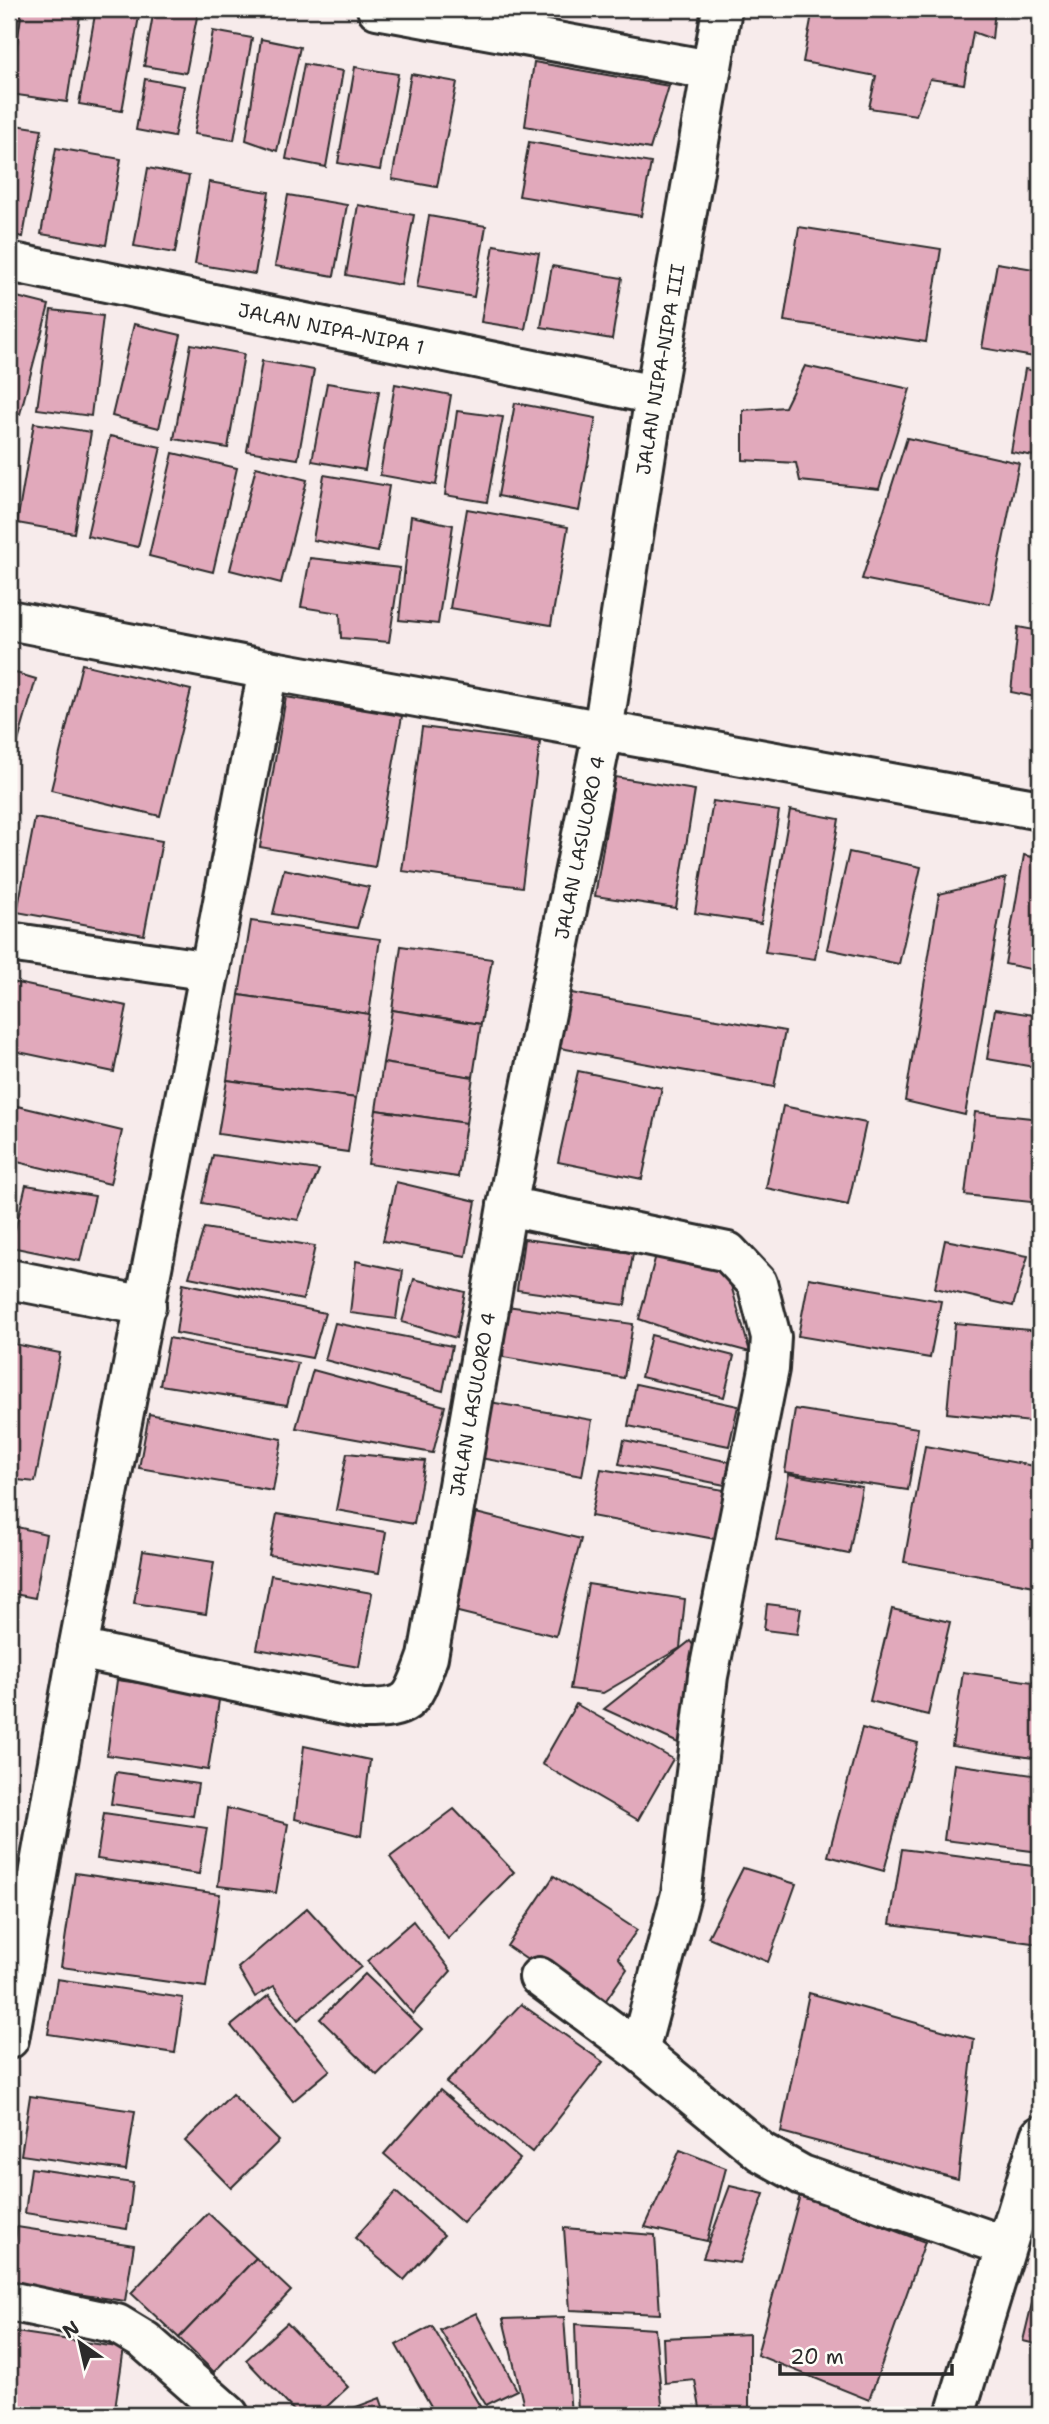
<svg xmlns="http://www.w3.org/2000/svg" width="1049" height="2424" font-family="'Shantell Sans',sans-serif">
  <rect width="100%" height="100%" fill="#f7ebeb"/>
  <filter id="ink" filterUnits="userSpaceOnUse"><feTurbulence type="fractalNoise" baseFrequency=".0143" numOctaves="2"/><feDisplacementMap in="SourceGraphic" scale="14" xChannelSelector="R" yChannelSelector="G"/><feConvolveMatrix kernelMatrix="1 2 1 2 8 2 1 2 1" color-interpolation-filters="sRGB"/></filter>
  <g filter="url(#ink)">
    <g fill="#e1a9bb" stroke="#2b2b2b" stroke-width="2">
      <polygon points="9,9 22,9 10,94 9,94"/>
      <polygon points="22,9 81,9 67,102 10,94"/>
      <polygon points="96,9 140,11 122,111 79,104"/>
      <polygon points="154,9 182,9 198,12 186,73 144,66"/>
      <polygon points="813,9 995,9 992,39 973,32 964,84 930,79 916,115 869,108 876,76 803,62"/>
      <polygon points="213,31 252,38 234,140 194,134"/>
      <polygon points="261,39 300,47 277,151 246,140"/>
      <polygon points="534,62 669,86 650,149 525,126"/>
      <polygon points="304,64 343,71 326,167 286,159"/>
      <polygon points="355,67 398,74 380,170 338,163"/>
      <polygon points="411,74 457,82 437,187 392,179"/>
      <polygon points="145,79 184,86 174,137 136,130"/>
      <polygon points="9,124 42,129 23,237 9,234"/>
      <polygon points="529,142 651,163 641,216 519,196"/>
      <polygon points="56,148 121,159 106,245 41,234"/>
      <polygon points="148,168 189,176 175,253 134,246"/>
      <polygon points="209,182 269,192 255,274 195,264"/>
      <polygon points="288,195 347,205 334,276 275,266"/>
      <polygon points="358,205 414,215 401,285 346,275"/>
      <polygon points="429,216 486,226 474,297 417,287"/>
      <polygon points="799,227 941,249 926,342 784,321"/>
      <polygon points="494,245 539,253 525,329 481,322"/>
      <polygon points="997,263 1040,270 1040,358 982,348"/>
      <polygon points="552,266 622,278 612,339 541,327"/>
      <polygon points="9,295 49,305 20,414 9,411"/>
      <polygon points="51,310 103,316 91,416 37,409"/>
      <polygon points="134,324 181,335 159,428 112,416"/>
      <polygon points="191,344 244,354 228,448 174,439"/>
      <polygon points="262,361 314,370 298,459 247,451"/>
      <polygon points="805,366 910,389 879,489 800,481 796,463 743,460 743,410 785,407"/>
      <polygon points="1025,369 1040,372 1040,457 1011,452"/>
      <polygon points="327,383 379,391 365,470 312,461"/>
      <polygon points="395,384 451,395 436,485 380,475"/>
      <polygon points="515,403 596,418 579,511 498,496"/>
      <polygon points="457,411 503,417 487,502 445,495"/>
      <polygon points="34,423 91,432 74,533 17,523"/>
      <polygon points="9,431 14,432 9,452"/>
      <polygon points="110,436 161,447 138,547 87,536"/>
      <polygon points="907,438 1019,463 990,604 862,579"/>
      <polygon points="173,453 237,468 213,572 149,556"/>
      <polygon points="256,467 307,480 281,583 230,570"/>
      <polygon points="324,475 389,486 378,552 313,540"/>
      <polygon points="467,509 568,527 551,625 450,608"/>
      <polygon points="411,516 453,525 438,624 399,620"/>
      <polygon points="310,558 400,568 389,642 341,638 340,613 301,607"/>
      <polygon points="1018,627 1040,631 1040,698 1011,692"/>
      <polygon points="82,664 191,690 160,816 51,790"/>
      <polygon points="9,671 36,679 9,773"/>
      <polygon points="286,697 402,716 375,867 260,847"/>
      <polygon points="422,727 540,742 522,887 402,871"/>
      <polygon points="615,777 695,790 676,908 595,896"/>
      <polygon points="713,801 779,811 761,923 695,913"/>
      <polygon points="790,810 839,819 815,959 765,952"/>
      <polygon points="35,818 162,841 144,935 17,912"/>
      <polygon points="849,852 921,867 899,964 827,949"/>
      <polygon points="1024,855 1040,859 1040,971 1005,964"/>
      <polygon points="284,869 369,887 357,928 273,914"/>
      <polygon points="1006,878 965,1115 905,1101 939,894"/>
      <polygon points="251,921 380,939 369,1014 239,995"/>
      <polygon points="401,946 492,959 481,1024 392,1010"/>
      <polygon points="12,982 127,1006 114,1072 9,1050 9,997"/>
      <polygon points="560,991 785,1031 774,1087 549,1046"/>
      <polygon points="239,995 369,1014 356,1098 227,1080"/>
      <polygon points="995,1009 1040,1016 1040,1068 987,1059"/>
      <polygon points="392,1010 481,1024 473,1077 383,1063"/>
      <polygon points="383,1063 473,1077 466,1123 376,1110"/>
      <polygon points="578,1071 662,1088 642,1179 558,1162"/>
      <polygon points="227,1080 356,1098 348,1152 218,1134"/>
      <polygon points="9,1104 122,1131 110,1184 9,1160"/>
      <polygon points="783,1106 866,1123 848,1205 766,1188"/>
      <polygon points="376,1110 466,1123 458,1177 368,1164"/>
      <polygon points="975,1112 1040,1119 1040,1203 965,1195"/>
      <polygon points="213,1155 319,1170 298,1220 202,1203"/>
      <polygon points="396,1182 476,1201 466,1256 383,1241"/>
      <polygon points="26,1185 95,1196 80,1261 11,1247"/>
      <polygon points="204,1228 315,1246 303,1300 189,1277"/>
      <polygon points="524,1239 633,1253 625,1305 517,1290"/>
      <polygon points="945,1240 1028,1256 1013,1306 935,1288"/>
      <polygon points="656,1255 723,1257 750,1352 682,1334 639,1319"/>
      <polygon points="356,1261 403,1271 396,1319 350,1313"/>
      <polygon points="809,1278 941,1301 930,1358 798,1336"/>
      <polygon points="414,1279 465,1292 456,1338 402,1322"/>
      <polygon points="183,1283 325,1313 312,1358 176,1333"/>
      <polygon points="507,1306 633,1324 624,1378 503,1357"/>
      <polygon points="335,1323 452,1346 443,1391 325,1360"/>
      <polygon points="955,1323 1040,1331 1040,1423 947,1413"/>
      <polygon points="651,1335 734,1356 724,1397 641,1377"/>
      <polygon points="169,1338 298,1363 287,1405 160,1385"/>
      <polygon points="9,1343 60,1353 35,1482 9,1479"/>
      <polygon points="313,1370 445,1406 433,1453 296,1428"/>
      <polygon points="636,1384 738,1406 729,1446 628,1426"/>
      <polygon points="490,1402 592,1420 582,1476 480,1458"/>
      <polygon points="795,1409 918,1428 908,1490 785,1472"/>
      <polygon points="149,1414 282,1439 273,1491 139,1468"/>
      <polygon points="624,1440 745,1465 740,1488 619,1464"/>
      <polygon points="925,1446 1040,1467 1040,1587 904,1562"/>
      <polygon points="347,1453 425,1461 414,1524 336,1510"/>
      <polygon points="601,1469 724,1490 715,1539 591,1516"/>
      <polygon points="789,1474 862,1487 849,1554 776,1540"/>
      <polygon points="476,1513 581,1539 556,1636 450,1610"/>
      <polygon points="277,1514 386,1532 379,1573 269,1555"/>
      <polygon points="9,1525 46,1534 35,1598 9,1593"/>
      <polygon points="143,1551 214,1562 206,1614 134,1603"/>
      <polygon points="271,1575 372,1593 359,1667 257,1649"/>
      <polygon points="588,1584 685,1599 680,1648 603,1693 570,1689"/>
      <polygon points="767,1604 801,1608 797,1634 764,1630"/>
      <polygon points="892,1609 950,1622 928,1715 870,1701"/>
      <polygon points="690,1641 705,1661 687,1747 604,1709"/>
      <polygon points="963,1672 1040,1683 1040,1759 952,1746"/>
      <polygon points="117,1680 220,1694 208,1770 107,1755"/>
      <polygon points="576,1704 673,1759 638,1820 542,1764"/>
      <polygon points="862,1728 918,1743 884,1871 828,1856"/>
      <polygon points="304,1746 370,1760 361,1836 295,1819"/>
      <polygon points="954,1764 1040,1776 1040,1852 944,1840"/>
      <polygon points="116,1772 198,1784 193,1816 111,1804"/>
      <polygon points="227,1808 288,1824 276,1893 218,1886"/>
      <polygon points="454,1809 514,1872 448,1939 390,1857"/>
      <polygon points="104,1813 207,1828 199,1874 97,1859"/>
      <polygon points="902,1849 1040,1867 1040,1944 890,1924"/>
      <polygon points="743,1868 796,1884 768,1962 708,1937"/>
      <polygon points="75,1873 220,1894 206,1987 61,1967"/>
      <polygon points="554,1876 637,1930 618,1957 627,1969 600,2009 507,1946"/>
      <polygon points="307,1908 361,1967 298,2020 274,1986 255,1997 238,1968"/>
      <polygon points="413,1921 451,1971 413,2014 367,1961"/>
      <polygon points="365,1974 422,2029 377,2075 320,2019"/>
      <polygon points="57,1979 183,1998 175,2053 48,2034"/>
      <polygon points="809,1993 974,2039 958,2179 781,2132"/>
      <polygon points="269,1995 330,2070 293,2101 231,2026"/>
      <polygon points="521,2004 603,2062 532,2152 446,2083"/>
      <polygon points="440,2090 520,2159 463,2223 384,2154"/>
      <polygon points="232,2094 279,2141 231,2188 185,2141"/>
      <polygon points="30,2096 135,2111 126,2170 21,2155"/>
      <polygon points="680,2150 726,2168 707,2241 645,2227"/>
      <polygon points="31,2168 133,2183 127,2229 25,2213"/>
      <polygon points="730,2186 764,2194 740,2263 703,2258"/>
      <polygon points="396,2192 444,2235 404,2280 355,2238"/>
      <polygon points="800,2195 925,2242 869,2400 757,2355"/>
      <polygon points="208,2213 256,2258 179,2338 131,2293"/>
      <polygon points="17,2227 134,2245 125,2301 9,2284"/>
      <polygon points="564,2228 655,2235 660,2314 570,2310"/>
      <polygon points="256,2258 291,2291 214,2372 179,2338"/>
      <polygon points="1039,2274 1040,2274 1040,2345 1023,2341"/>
      <polygon points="476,2313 517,2390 486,2405 440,2330"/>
      <polygon points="564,2317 571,2415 526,2415 503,2319"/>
      <polygon points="287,2323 348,2387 318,2415 298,2415 246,2360"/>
      <polygon points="575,2324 655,2329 663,2415 578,2415"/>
      <polygon points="432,2326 481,2408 469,2415 436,2415 396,2345"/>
      <polygon points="9,2331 124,2348 114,2415 27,2415 9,2413"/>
      <polygon points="749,2334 749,2413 701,2414 695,2380 665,2383 663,2338"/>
      <polygon points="380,2398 386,2415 335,2415"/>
    </g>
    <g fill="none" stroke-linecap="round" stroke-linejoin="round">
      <g stroke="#2b2b2b" stroke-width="44">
        <g id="minor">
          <polyline points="377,9 710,70"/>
          <path id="s1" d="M9 262 655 395"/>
          <polyline points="9,620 268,670 1040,810"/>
          <polyline points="9,942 210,971"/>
          <polyline points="507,1206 728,1252 757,1283 771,1337 769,1369 708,1676 681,1894 639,2051"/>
          <polyline points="9,1279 146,1306"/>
          <path id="s2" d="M78 1649 363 1709C413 1709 412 1700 428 1657L507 1206 603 731 655 395 722 9"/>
          <polyline points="539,1977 639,2051 761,2152 802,2175 1006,2246"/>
          <polyline points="9,2039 78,1649 268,670"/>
          <polyline points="9,2301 117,2324 145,2341 229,2415"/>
          <polyline points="955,2415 1040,2136"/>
        </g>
      </g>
      <use href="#minor" stroke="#fdfcf7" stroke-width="38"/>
    </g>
  </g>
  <g text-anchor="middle" stroke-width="7" stroke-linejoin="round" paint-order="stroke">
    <g font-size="19" fill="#2b2b2b" stroke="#fdfcf7">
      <text dy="7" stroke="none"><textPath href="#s1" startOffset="329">JALAN NIPA-NIPA 1</textPath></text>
      <text dy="7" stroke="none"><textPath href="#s2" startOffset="1694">JALAN NIPA-NIPA III</textPath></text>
      <text dy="7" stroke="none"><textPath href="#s2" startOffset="1209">JALAN LASULORO 4</textPath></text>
      <text dy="7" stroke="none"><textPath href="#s2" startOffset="642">JALAN LASULORO 4</textPath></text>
    </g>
  </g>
  <rect width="1049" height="2424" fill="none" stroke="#fdfcf7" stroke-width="35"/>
  <rect x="18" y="18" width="1014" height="2389" fill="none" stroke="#2b2b2b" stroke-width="2.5" filter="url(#ink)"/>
  <g transform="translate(80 2343) rotate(326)" stroke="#fdfcf7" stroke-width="5" paint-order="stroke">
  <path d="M0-5L12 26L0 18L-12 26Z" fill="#2b2b2b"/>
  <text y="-10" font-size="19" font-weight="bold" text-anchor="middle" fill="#2b2b2b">N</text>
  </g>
  <path d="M780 2364v10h172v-10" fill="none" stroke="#2b2b2b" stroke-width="3.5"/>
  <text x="790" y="2364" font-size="21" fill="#2b2b2b" stroke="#fdfcf7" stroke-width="5" paint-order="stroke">20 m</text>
</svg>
